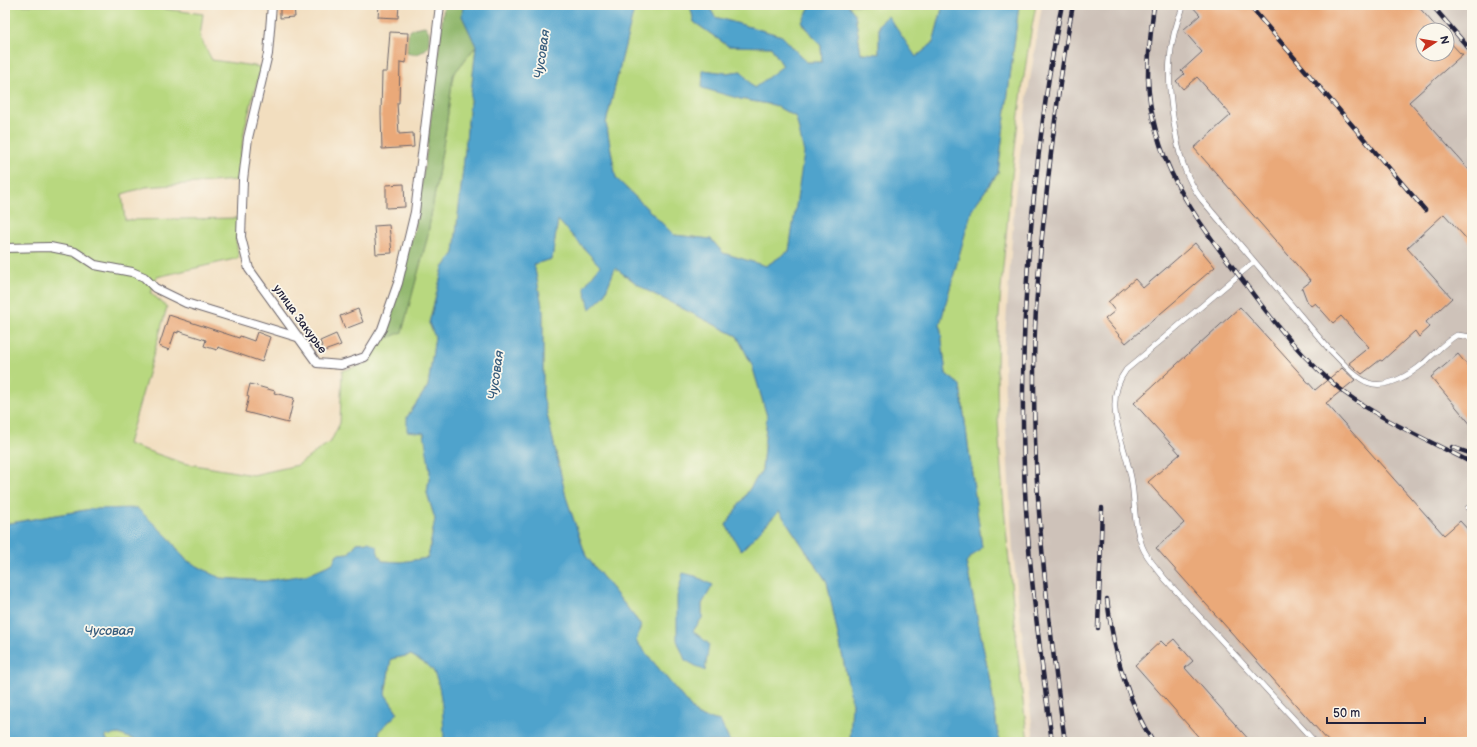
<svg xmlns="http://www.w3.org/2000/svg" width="1477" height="747" font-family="'Balsamiq Sans',sans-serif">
  <rect width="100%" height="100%" fill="#fbf7ec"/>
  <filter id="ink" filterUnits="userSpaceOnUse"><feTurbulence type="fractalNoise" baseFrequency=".025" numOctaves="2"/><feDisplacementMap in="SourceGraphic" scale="8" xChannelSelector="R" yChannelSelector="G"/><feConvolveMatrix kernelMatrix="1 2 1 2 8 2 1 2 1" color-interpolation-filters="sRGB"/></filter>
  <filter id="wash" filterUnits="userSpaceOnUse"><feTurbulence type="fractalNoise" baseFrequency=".012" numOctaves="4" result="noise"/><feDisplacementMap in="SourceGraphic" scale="16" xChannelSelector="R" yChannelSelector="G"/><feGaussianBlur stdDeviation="0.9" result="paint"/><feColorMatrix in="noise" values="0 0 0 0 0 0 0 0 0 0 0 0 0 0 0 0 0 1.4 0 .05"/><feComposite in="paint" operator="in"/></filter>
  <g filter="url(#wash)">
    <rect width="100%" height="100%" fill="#f2debf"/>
    <path fill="#cec2b9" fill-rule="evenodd" d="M1042 5H1472V742H1034L1013 551 1005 413 1004 351 1015 196 1027 99ZM1423 30H1447V54H1423Z"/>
    <g fill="#b8d87f" stroke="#6d7d5d" fill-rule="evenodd">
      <polygon points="5,5 149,5 149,7 203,14 200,37 212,60 261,67 245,127 237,180 146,187 122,194 125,220 238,218 236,240 239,258 157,277 151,293 167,307 128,444 183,463 253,475 298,465 331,441 340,423 342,371 367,363 382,335 402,332 427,239 446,128 453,75 476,46 454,253 443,268 429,323 435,337 428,386 407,417 424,433 427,444 430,472 427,493 435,519 428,558 401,562 382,561 369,542 357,543 349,553 337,554 333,563 306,575 264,581 220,578 186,560 168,537 91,509 5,524"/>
      <polygon points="635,5 690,5 694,22 728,46 771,47 783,66 754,89 741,71 726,73 703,70 740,99 774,105 796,117 805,153 789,251 766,266 723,253 711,239 674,235 616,178 606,123"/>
      <polygon points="708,5 811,5 802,23 821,46 822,62 806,62 782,36 715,17"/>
      <polygon points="848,5 943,5 933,43 916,57 879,25 879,54 861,53 855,14"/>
      <path d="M1019 5H1036C1023 70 1016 138 1009 204 1004 260 997 315 997 371 997 434 1003 498 1009 561 1015 621 1020 682 1028 742H999L991 686 966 562 982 547 960 385 946 374 940 324 972 209 998 173Z"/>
      <path d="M558 220 600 266 584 287 604 296 615 268 646 290 737 336 752 365 767 416 762 470 726 525 741 551 779 511 827 582 852 702 850 742H730L720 721 698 716 636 641 641 625 586 556 566 497 543 396V311L534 264 552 259ZM695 576 713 585 702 604V618L693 631Z"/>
      <path d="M411 655C417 659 428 664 432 669 443 684 444 724 444 742H380L379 731 398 713 385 694 391 659Z"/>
      <polygon points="119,734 140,742 108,742 105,736"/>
    </g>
    <g fill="#92b86e" stroke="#5a6d54">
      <polygon points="444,5 463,5 462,16 476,46 453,75 446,128 427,239 402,332 388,338 382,335 415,227 428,142"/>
      <path d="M425 26 429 32V46C422 53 416 56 407 53L408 33 414 28Z"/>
    </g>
    <g fill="#50a3cc" stroke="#396284">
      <path d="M463 5H635L606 123 616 178 674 235 711 239 723 253 766 266 789 251 804 153 796 117 774 105 740 99 702 88 703 70 726 73 741 71 754 88 783 66 771 47 728 46 694 22 690 5H708L715 17 782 36 806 62H822L821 46 802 22 811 5H848L855 14 861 53 879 54V24L888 16 916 57 933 43 943 5H1019L998 173 972 209 940 324 946 374 960 385 982 547 966 562 991 686 999 742H850L852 702 827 582 779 511 741 551 726 525 762 470 767 416 752 365 737 336 646 290 615 268 604 296 590 309 584 287 600 266 558 220 552 259 534 264 543 311V396L566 497 586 556 641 625 636 641 698 716 720 721 730 742H444C444 725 442 683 432 669 427 664 417 659 411 655L391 659 385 694 398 713 379 731 380 742H140L119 734 105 736 108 742H5V524L91 509 137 508 168 537 186 560 220 578 264 581 306 575 333 563 337 554 349 553 357 543 369 542 377 547 378 553 382 561 401 562 428 558 435 519 427 493 430 472 424 433 407 431V417L428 386 435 337 429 323 443 268 454 253 476 46 462 16Z"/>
      <polygon points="683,573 695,576 713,585 702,604 702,618 693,631 709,644 705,671 685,660 677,640 677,596"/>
    </g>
    <g id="blocks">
      <g fill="#eaa979">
        <polygon points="280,5 294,5 295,17 280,18"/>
        <polygon points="379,5 399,5 398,18 378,17"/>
        <polygon points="1191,5 1417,5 1439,30 1423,30 1423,54 1447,54 1447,39 1461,54 1463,54 1409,102 1472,173 1472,245 1444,214 1407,248 1452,298 1426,322 1430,327 1419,337 1415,331 1382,361 1380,360 1362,374 1349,363 1369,347 1341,316 1333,323 1315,303 1311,306 1307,301 1302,288 1311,281 1194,148 1231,115 1197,77 1183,89 1176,81 1184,74 1181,71 1202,52 1183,30 1200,15"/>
        <polygon points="390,32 408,33 406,63 400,62 399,103 397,103 399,134 413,133 414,147 382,149 381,114 382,72 387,72"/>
        <polygon points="404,184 405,207 386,208 386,185"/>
        <polygon points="389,225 392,253 376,254 374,226"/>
        <polygon points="1195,243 1215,267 1126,343 1105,319 1115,311 1108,302 1135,279 1143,288"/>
        <polygon points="1240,307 1315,390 1342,368 1355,380 1326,403 1444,535 1460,521 1472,534 1472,742 1329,742 1156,548 1184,523 1148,482 1180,454 1134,403"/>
        <polygon points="358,309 363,322 345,329 340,316"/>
        <polygon points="169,315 239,338 240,336 254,341 257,332 270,337 262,362 218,347 217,350 204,346 206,340 178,331 178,333 175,332 169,350 159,346"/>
        <polygon points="336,334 341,345 324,351 320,341"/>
        <polygon points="1458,354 1472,371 1472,426 1431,377"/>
        <polygon points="250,384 275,391 274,393 294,398 288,423 245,412 249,397 247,396"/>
        <polygon points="1174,639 1193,661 1185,668 1251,742 1203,742 1135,665 1161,641 1166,646"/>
      </g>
    </g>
  </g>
  <g filter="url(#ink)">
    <use href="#blocks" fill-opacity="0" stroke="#6b6469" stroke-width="1"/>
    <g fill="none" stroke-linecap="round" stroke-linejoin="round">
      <g stroke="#6b6469" stroke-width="6">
        <g id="service">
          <path d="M1184 5C1166 45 1167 81 1174 123 1178 152 1184 176 1202 200L1329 349C1341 360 1353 377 1369 383 1387 389 1411 374 1424 363 1435 353 1445 342 1457 335L1472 337"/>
          <path d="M1254 262 1126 370C1100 405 1127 446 1132 483 1135 505 1134 525 1142 546 1147 559 1157 568 1165 579L1315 742"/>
          <polyline points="1468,508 1472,512"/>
        </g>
      </g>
      <g stroke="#6b6469" stroke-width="10">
        <g id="pedestrian">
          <polyline points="272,5 268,54 248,138 243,180 241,237 249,269 317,363 341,365 365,357 382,329 398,283 415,212 440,5"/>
          <polyline points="5,248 50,247 75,252 95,265 132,272 144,277 155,288 186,303 297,337"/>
        </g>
      </g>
      <use href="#service" stroke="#fff" stroke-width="5"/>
      <use href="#pedestrian" stroke="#fff" stroke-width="8"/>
      <g stroke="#22223b" stroke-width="4.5">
        <g id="rail">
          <path d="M1154 5C1151 29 1148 53 1148 77 1150 162 1198 222 1247 286 1275 324 1307 364 1345 393 1383 421 1430 441 1472 463"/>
          <polyline points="1249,5 1425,210"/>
          <polyline points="1432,5 1472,52"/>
          <polyline points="1452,447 1472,454"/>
          <path d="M1107 599C1113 649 1126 699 1153 742"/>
          <polyline points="1098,628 1102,508"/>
          <path d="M1052 742C1042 665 1031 587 1026 509 1019 392 1024 276 1038 160 1044 108 1051 56 1062 5"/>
          <path d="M1065 742C1048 619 1033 495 1034 371 1034 316 1039 262 1045 208 1052 140 1060 72 1073 5"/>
        </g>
      </g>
      <use href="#rail" stroke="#fbf7ec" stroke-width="3" stroke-dasharray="9" stroke-linecap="butt"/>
    </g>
  </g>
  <g text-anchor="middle" stroke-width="3.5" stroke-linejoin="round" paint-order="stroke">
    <g font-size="12" fill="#22223b" stroke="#fbf7ec">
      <text transform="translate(300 319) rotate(54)" y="4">улица Закурье</text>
    </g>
    <g font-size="13" font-style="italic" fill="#375c7c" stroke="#fbf7ec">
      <text transform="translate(541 54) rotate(-82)" y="5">Чусовая</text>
      <text transform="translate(495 375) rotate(-82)" y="5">Чусовая</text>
      <text x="109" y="635">Чусовая</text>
    </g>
  </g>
  <rect width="1477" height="747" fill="none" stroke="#fbf7ec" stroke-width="20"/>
  <g transform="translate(1435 42) rotate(78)"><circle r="19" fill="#fbf7ec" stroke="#a4a2a5"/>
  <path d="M0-3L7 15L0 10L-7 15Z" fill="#c8321e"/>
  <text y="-6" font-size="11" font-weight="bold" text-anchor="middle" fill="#22223b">N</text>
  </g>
  <path d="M1327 717v6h98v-6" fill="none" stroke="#22223b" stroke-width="2"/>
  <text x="1333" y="717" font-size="12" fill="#22223b" stroke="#fbf7ec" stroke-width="3" paint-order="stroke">50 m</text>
</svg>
